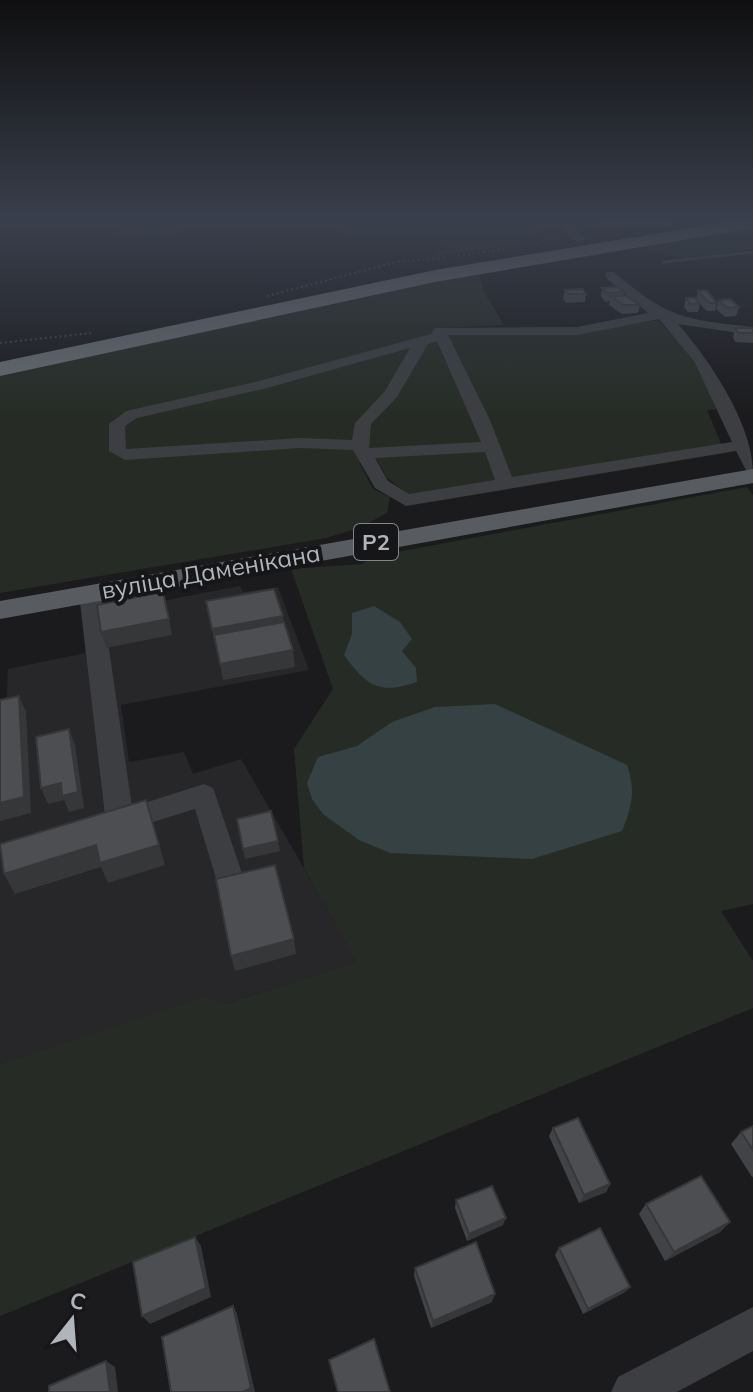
<svg xmlns="http://www.w3.org/2000/svg" width="753" height="1392" font-family="Mulish,sans-serif">
  <rect width="100%" height="100%" fill="#1b1b1d"/>
  <polygon fill="#272729" points="240,586 243,592 278,587 309,670 121,705 129,762 184,752 193,774 241,759 358,962 224,1004 0,1064 0,714 6,712 8,669 85,653 84,616"/>
  <g fill="#262c25">
    <polygon points="131,221 248,221 194,226 154,241 115,234"/>
    <path d="M319 221H548L550 222 522 244 430 257 446 248C426 236 382 242 359 244L343 231Z"/>
    <polygon points="753,227 753,249 684,258 646,250 649,243"/>
    <polygon points="479,273 484,292 504,325 437,328 441,333 572,334 657,320 697,360 717,409 707,410 722,446 413,498 387,478 377,460 359,462 373,489 390,497 387,513 359,528 326,538 0,593 0,373"/>
    <polygon points="747,487 753,495 753,904 721,911 753,961 753,1008 0,1316 0,1064 206,997 224,1004 357,962 304,868 294,749 333,689 291,569 362,564 375,556"/>
  </g>
  <g fill="#364144">
    <path d="M374 606 400 622 412 639 402 651 416 668 417 682C379 695 367 686 344 655L352 634V613Z"/>
    <path d="M495 704 627 765C636 791 632 806 622 831L532 859 390 853 359 840 323 814 312 799 307 783 318 757 357 746 392 722 435 707Z"/>
  </g>
  <g fill="none" stroke-linecap="round" stroke-linejoin="round">
    <polyline stroke="#364144" stroke-width="3" points="664,262 753,252"/>
    <g stroke="#424548" stroke-width="2" stroke-dasharray="2 3" stroke-linecap="butt">
      <polyline points="537,244 560,235"/>
      <polyline points="458,256 518,247"/>
      <polyline points="267,296 396,262 447,258"/>
      <polyline points="0,343 91,333"/>
    </g>
    <g fill="#3c3e41" fill-rule="evenodd">
      <polygon points="556,221 568,221 586,239 576,241"/>
      <path d="M606 272H614C669 319 683 319 753 327V335L678 324C710 361 753 424 753 473L747 472 736 451 406 506 375 488 353 450 300 448 125 460 109 451V424L126 411 259 381 431 334 435 328 577 327 648 313 606 278ZM659 319 694 361 732 442 512 477 490 420 448 335H577ZM437 341 481 442 369 448 371 424 397 397 428 344ZM410 348 385 391 355 423 352 440 300 438 126 449 125 426 137 418 267 388ZM485 452 495 480 409 494 388 481 375 458Z"/>
      <polygon points="90,587 101,594 132,807 204,784 213,788 244,879 239,888 229,891 219,888 195,809 101,838 91,835 87,827 91,819 105,815 79,594"/>
      <polygon points="753,1307 753,1351 677,1392 611,1392 618,1377"/>
    </g>
    <g fill="#585c60" fill-rule="evenodd">
      <polygon points="597,221 677,221 670,225 604,225"/>
      <polygon points="753,469 753,483 0,619 0,601"/>
    </g>
    <polygon fill="#696d72" fill-rule="evenodd" points="733,221 753,221 753,228 435,282 0,376 0,362 435,270"/>
  </g>
  <g fill="#424346">
    <polygon points="602,288 624,292 623,296 640,305 638,313 622,314 609,305 610,301 605,302 601,296"/>
    <polygon points="565,290 586,294 585,302 566,303 563,299"/>
    <polygon points="698,291 717,303 715,311 707,311 700,304 698,312 688,312 684,307 686,298 696,299"/>
    <polygon points="719,300 739,307 736,316 725,317 716,309"/>
    <polygon points="735,328 753,328 753,343 735,342 733,337"/>
    <polygon points="753,1126 753,1177 752,1177 731,1144 741,1132"/>
    <polygon points="553,1128 610,1184 606,1192 579,1203 549,1136"/>
    <polygon points="456,1200 503,1225 467,1241 455,1208"/>
    <polygon points="646,1204 730,1222 720,1232 665,1261 639,1214"/>
    <polygon points="559,1248 630,1287 625,1292 583,1314 555,1255"/>
    <polygon points="415,1268 492,1302 431,1328 414,1276"/>
  </g>
  <g fill="#363739">
    <polygon points="283,616 284,632 215,645 212,629"/>
    <polygon points="169,619 172,635 106,648 101,632"/>
    <polygon points="293,650 295,667 223,680 220,664"/>
    <polygon points="19,696 26,712 31,813 0,821 0,803"/>
    <polygon points="69,729 75,745 84,808 69,812 64,800 48,804 41,788 61,783"/>
    <polygon points="146,800 165,865 108,883 101,867 15,894 4,874 96,845"/>
    <polygon points="278,841 280,851 245,859 243,849"/>
    <polygon points="294,939 296,954 235,971 231,956"/>
    <polygon points="610,1184 606,1192 579,1203 584,1195"/>
    <polygon points="506,1218 503,1225 467,1241 469,1234"/>
    <polygon points="730,1222 720,1232 665,1261 674,1252"/>
    <polygon points="195,1237 201,1246 211,1297 150,1324 142,1316"/>
    <polygon points="630,1287 625,1292 583,1314 588,1309"/>
    <polygon points="495,1294 492,1302 431,1328 433,1321"/>
    <polygon points="233,1306 237,1314 255,1392 243,1392"/>
    <polygon points="106,1361 115,1367 118,1392 110,1392"/>
  </g>
  <g fill="#4d4e51" stroke="#363739" stroke-width="2">
    <polygon points="616,287 624,292 607,293 602,288"/>
    <polygon points="583,289 586,294 568,294 565,290"/>
    <polygon points="706,290 717,303 709,303 698,291"/>
    <polygon points="611,296 626,296 640,305 623,305"/>
    <polygon points="686,298 695,298 700,303 690,304"/>
    <polygon points="730,299 739,307 727,308 719,300"/>
    <polygon points="735,328 753,328 753,333 738,333"/>
    <polygon points="274,589 283,616 212,629 206,601"/>
    <polygon points="163,592 169,619 101,632 97,605"/>
    <polygon points="284,622 293,650 220,664 214,635"/>
    <polygon points="19,696 24,797 0,803 0,700"/>
    <polygon points="69,729 78,792 62,796 61,783 41,788 36,737"/>
    <polygon points="146,800 159,845 100,863 96,845 4,874 0,844"/>
    <polygon points="271,811 278,841 243,849 237,819"/>
    <polygon points="275,865 294,939 231,956 216,879"/>
    <polygon points="578,1118 610,1184 584,1195 553,1128"/>
    <polygon points="753,1126 753,1150 741,1132"/>
    <polygon points="701,1176 730,1222 674,1252 646,1204"/>
    <polygon points="492,1186 506,1218 469,1234 456,1200"/>
    <polygon points="600,1228 630,1287 588,1309 559,1248"/>
    <polygon points="195,1237 206,1288 142,1316 133,1262"/>
    <polygon points="476,1242 495,1294 433,1321 415,1268"/>
    <polygon points="233,1306 251,1388 243,1392 171,1392 162,1337"/>
    <polygon points="374,1339 390,1392 338,1392 329,1360"/>
    <polygon points="106,1361 110,1392 49,1392 49,1386"/>
  </g>
  <linearGradient id="sky" x2="0" y2="1"><stop stop-color="#0f0f10"/><stop offset="0.53" stop-color="#393f4c"/><stop offset="1" stop-color="#393f4c" stop-opacity="0"/></linearGradient>
  <rect width="753" height="416" fill="url(#sky)"/>
  <g text-anchor="middle" stroke-width="8" stroke-linejoin="round" paint-order="stroke">
    <rect fill="#161618" stroke="#81858a" stroke-width="2" x="354" y="524" width="44" height="36" rx="6"/>
    <g font-size="22" font-weight="bold" fill="#afb5bb">
      <text x="376" y="550">Р2</text>
    </g>
    <g font-size="24" fill="#afb5bb" stroke="#161618">
      <text transform="translate(211 572) rotate(-10)" y="8">вуліца Даменікана</text>
    </g>
  </g>
  <g transform="translate(72 1320) rotate(17)" stroke="#161618" stroke-width="6" paint-order="stroke">
  <path d="M0-6L14 30L0 20L-14 30Z" fill="#afb5bb"/>
  <text y="-12" font-size="22" font-weight="bold" text-anchor="middle" fill="#afb5bb">С</text>
  </g>
</svg>
